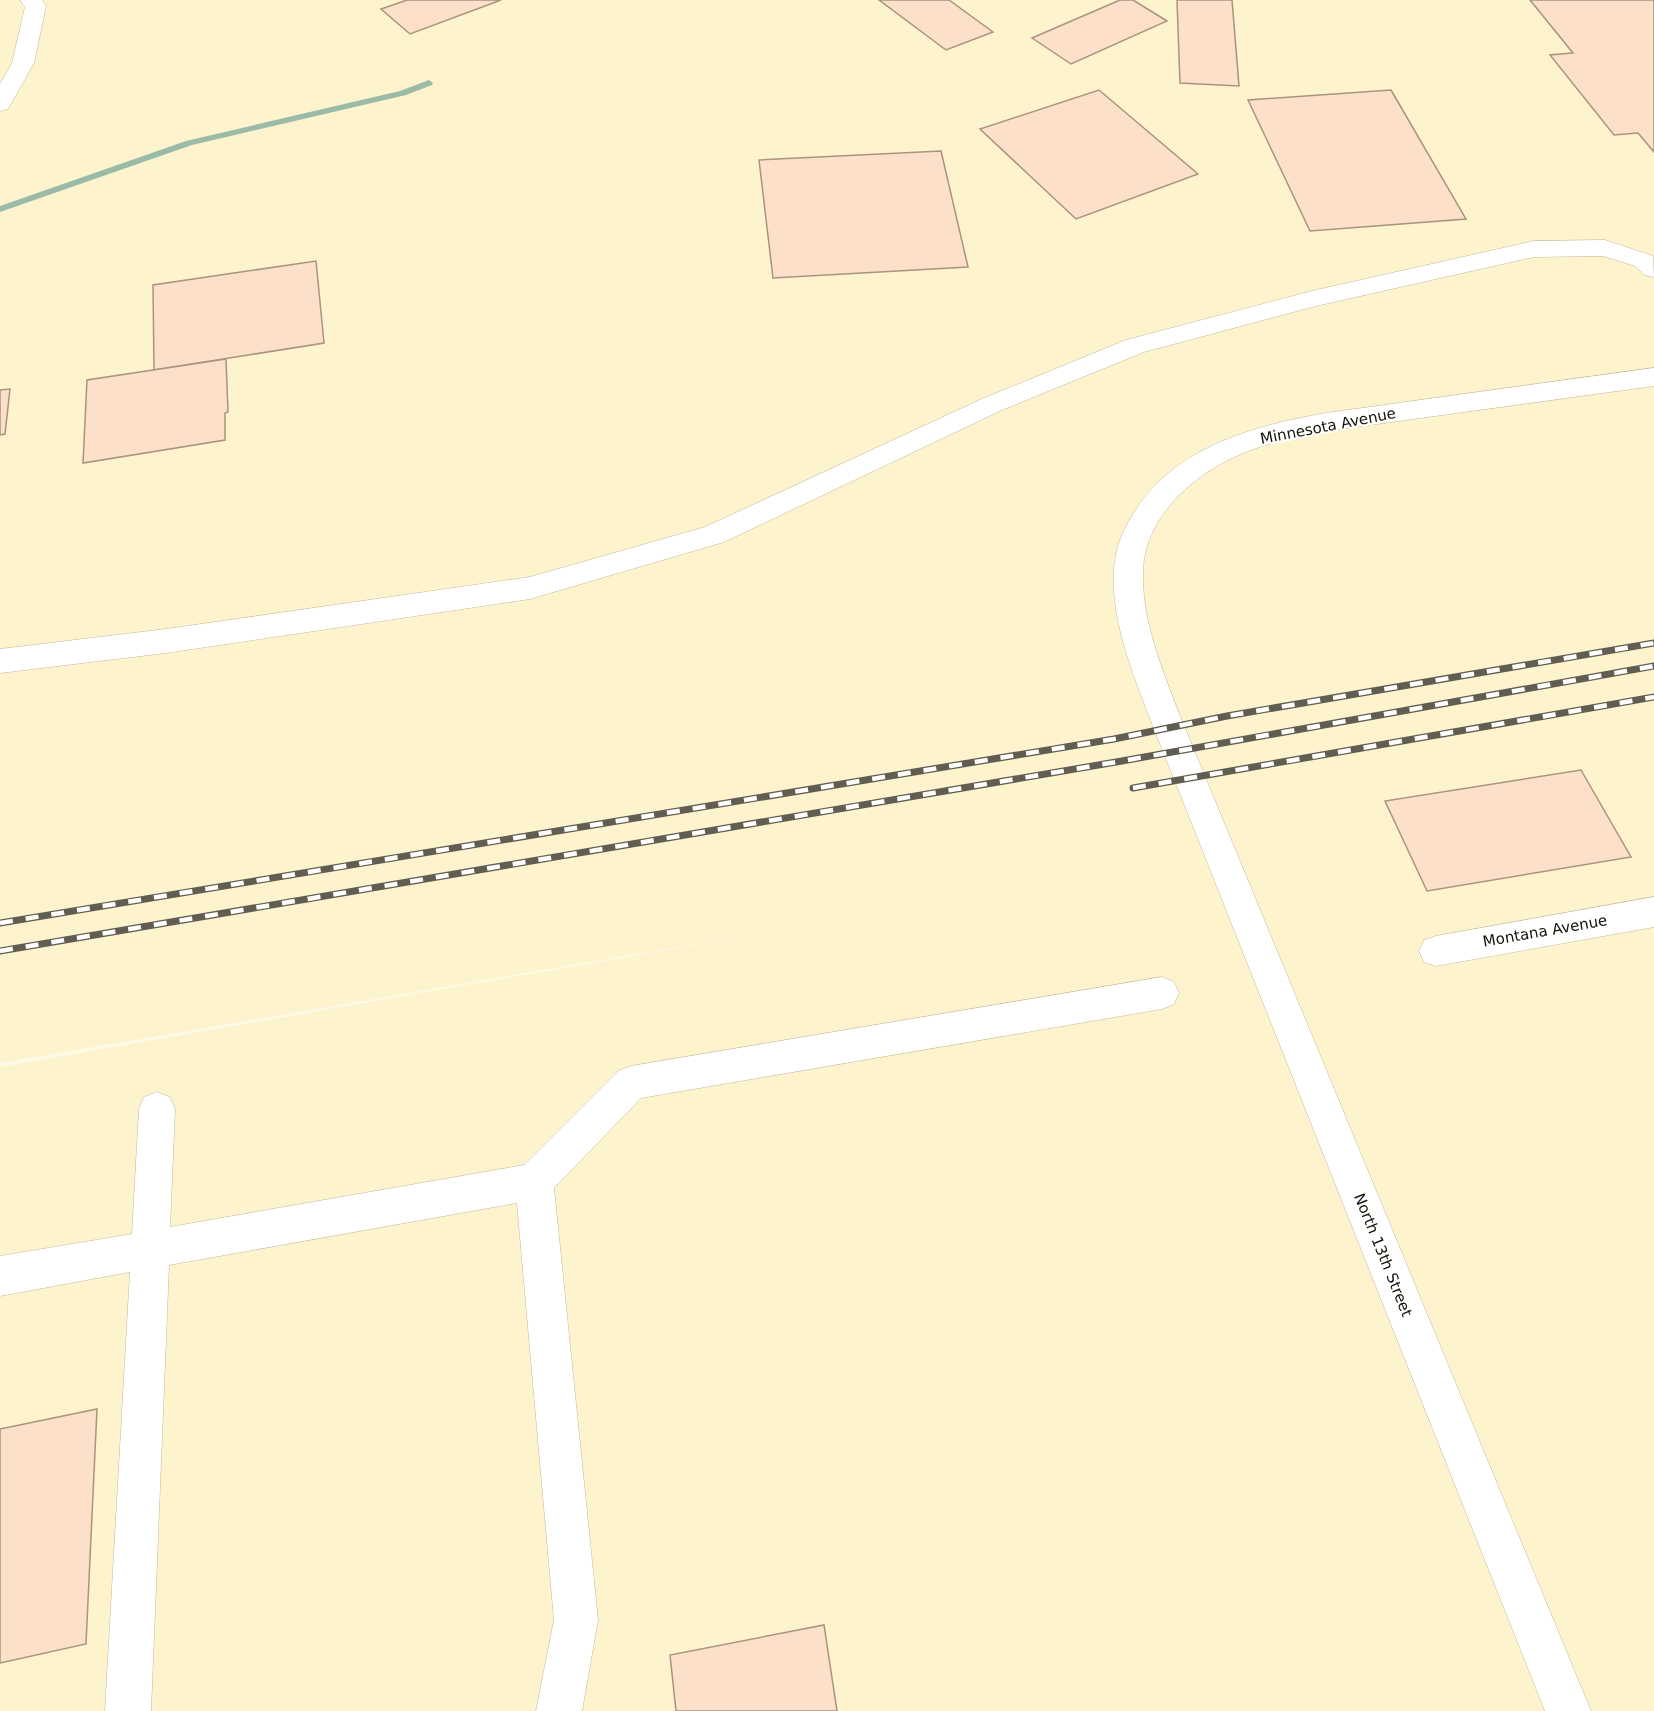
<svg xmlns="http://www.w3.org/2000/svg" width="1654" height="1711" font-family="'DejaVu Sans',sans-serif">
  <rect width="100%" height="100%" fill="#fffae8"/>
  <polygon fill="#fdf3cd" points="0,0 1654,0 1654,1711 0,1711 0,1067 882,912 0,1063"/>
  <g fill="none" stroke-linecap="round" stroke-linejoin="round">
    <polygon fill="#9abba8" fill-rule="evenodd" points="429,80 433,83 432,85 406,95 192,145 0,212 0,206 186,141 400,91"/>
  </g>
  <g fill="#fce0c9" stroke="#aa937f" stroke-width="1.5">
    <polygon points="407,0 501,0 410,34 381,9"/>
    <polygon points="879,0 949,0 993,32 946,50"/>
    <polygon points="1120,0 1133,0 1167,21 1071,64 1032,38"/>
    <polygon points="1177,0 1232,0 1239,86 1180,83"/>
    <polygon points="1530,0 1654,0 1654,152 1638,133 1614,135 1550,55 1573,53"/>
    <polygon points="1099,90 1198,174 1076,219 980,129"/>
    <polygon points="1391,90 1466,219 1310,231 1248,100"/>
    <polygon points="941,151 968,267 773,278 759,160"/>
    <polygon points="316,261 324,343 154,370 153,285"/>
    <polygon points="226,359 228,412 225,413 225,440 83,463 87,380"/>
    <polygon points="10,389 5,434 0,435 0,390"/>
    <polygon points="1581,770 1631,857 1427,891 1385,801"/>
    <polygon points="97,1409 86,1644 0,1663 0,1429"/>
    <polygon points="824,1625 837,1711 676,1711 670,1655"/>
  </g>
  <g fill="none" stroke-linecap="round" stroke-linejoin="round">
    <g stroke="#c0b99c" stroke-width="1">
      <g id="minor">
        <polygon points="20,0 42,0 46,6 34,63 8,109 0,111 0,84 12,63 25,7"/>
        <polygon points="1605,240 1653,256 1654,277 1645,275 1635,266 1603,256 1534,257 1316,306 1144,352 1002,410 724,542 530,599 166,653 0,673 0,649 166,629 530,577 705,527 984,398 1126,340 1316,290 1534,241"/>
        <path d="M1654 368V386L1326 431C1298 436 1271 442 1246 452 1197 471 1145 515 1143 570 1141 620 1163 671 1180 716L1591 1711H1545L1149 716C1132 671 1111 620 1114 570 1115 549 1122 532 1133 514 1174 447 1253 426 1326 413Z"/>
        <polygon points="1654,897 1654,927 1436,966 1424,962 1419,951 1424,940 1436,936"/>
        <polygon points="1162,977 1174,982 1179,993 1174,1004 1162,1009 641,1098 554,1188 598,1620 582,1711 536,1711 554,1620 517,1203 169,1265 151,1711 105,1711 130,1272 0,1296 0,1256 132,1234 139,1109 144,1097 157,1092 170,1097 175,1109 170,1227 524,1165 618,1071 631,1066"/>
      </g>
    </g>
    <use href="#minor" fill="#fff" fill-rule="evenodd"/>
    <g stroke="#615e51" stroke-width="7">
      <g id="rail">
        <polyline points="1133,788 1654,697"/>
        <polyline points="0,923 1114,739 1227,716 1654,643"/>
        <polyline points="0,951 1122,761 1654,666"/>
      </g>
    </g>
    <use href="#rail" stroke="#fff" stroke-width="4.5" stroke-dasharray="13" stroke-linecap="butt"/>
  </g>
  <g text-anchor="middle" stroke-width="4.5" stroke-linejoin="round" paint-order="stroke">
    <g font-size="15" fill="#141107" stroke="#fff">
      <text transform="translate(1328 426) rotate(-11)" y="5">Minnesota Avenue</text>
      <text transform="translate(1545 931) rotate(-10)" y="5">Montana Avenue</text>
      <text transform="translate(1383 1255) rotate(68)" y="5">North 13th Street</text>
    </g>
  </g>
</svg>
